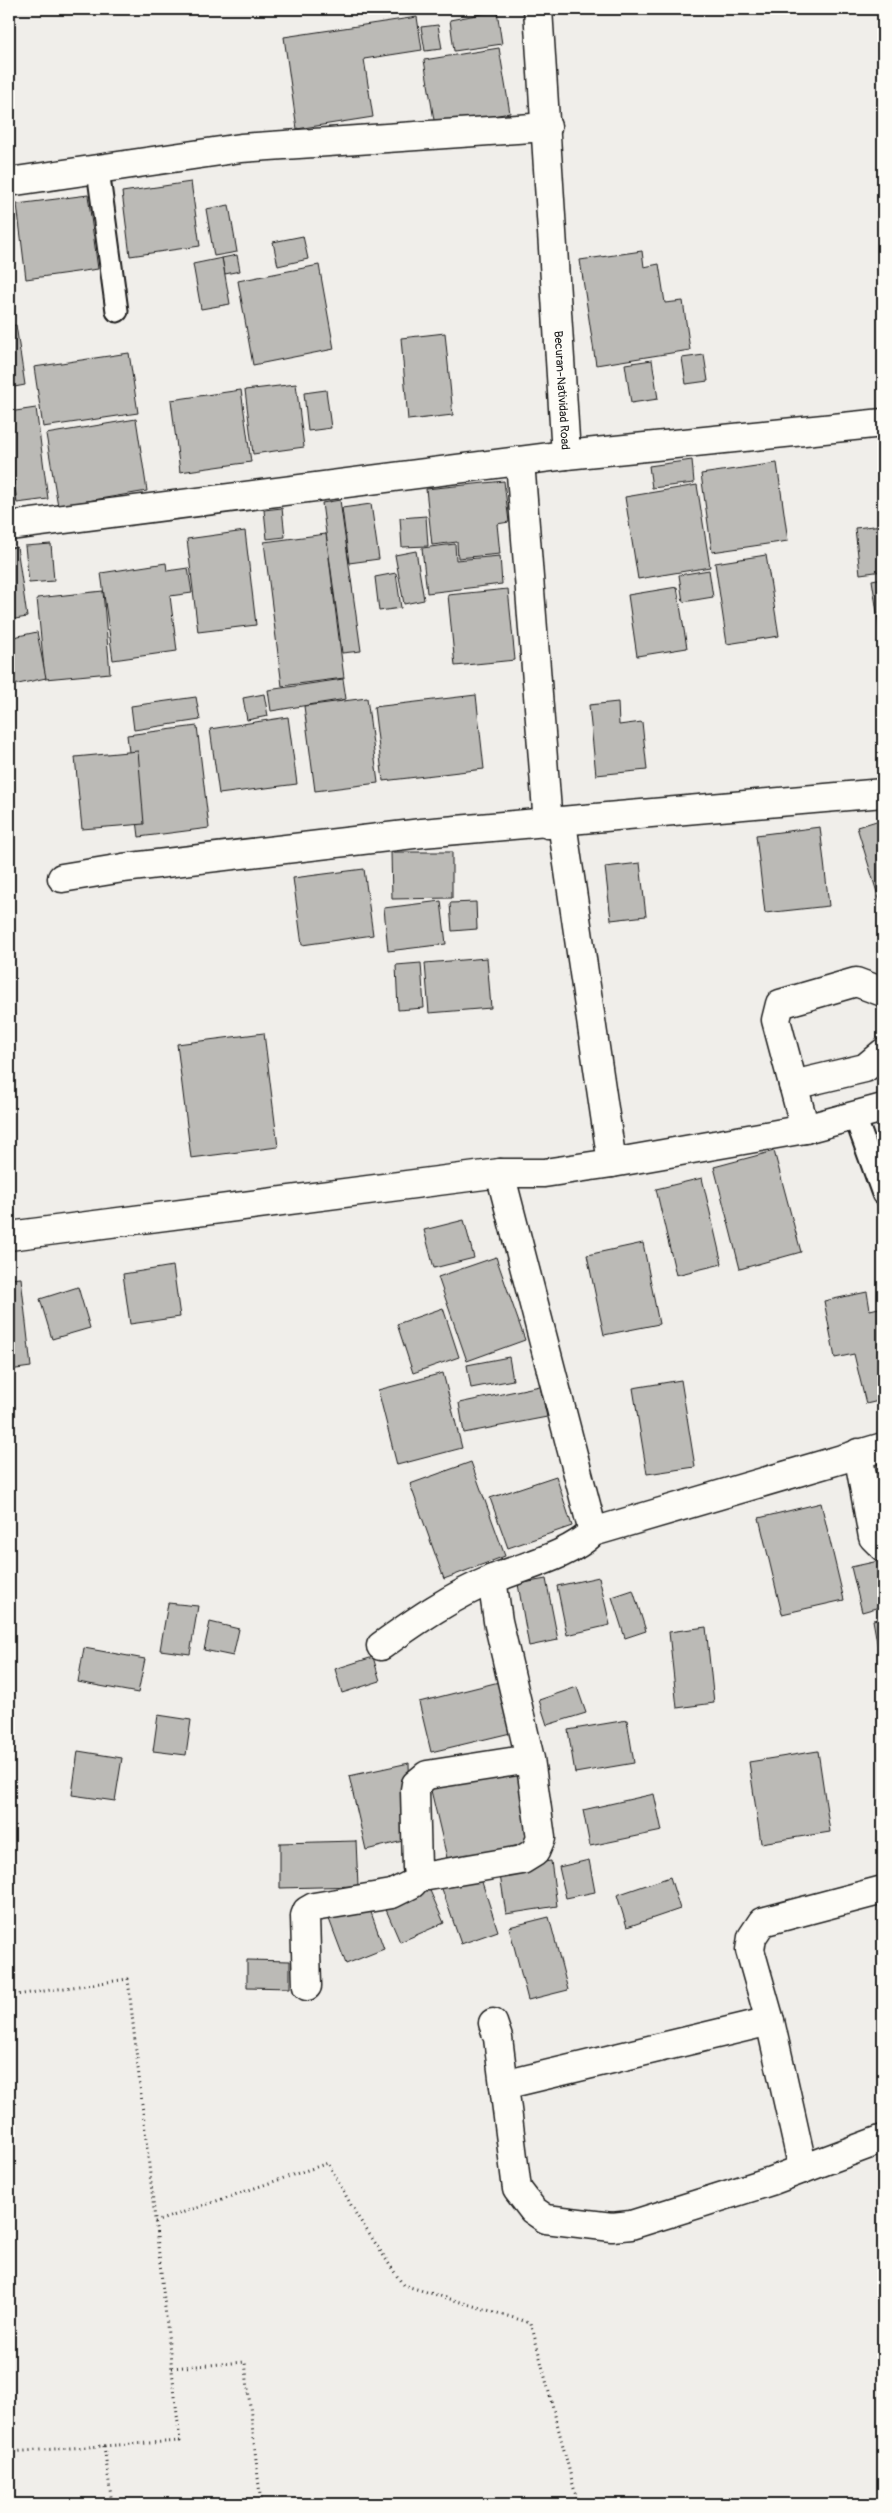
<svg xmlns="http://www.w3.org/2000/svg" width="892" height="2513" font-family="Pangolin,sans-serif">
  <rect width="100%" height="100%" fill="#f0eeea"/>
  <filter id="ink" filterUnits="userSpaceOnUse"><feTurbulence type="fractalNoise" baseFrequency=".02" numOctaves="2"/><feDisplacementMap in="SourceGraphic" scale="10" xChannelSelector="R" yChannelSelector="G"/><feConvolveMatrix kernelMatrix="1 2 1 2 8 2 1 2 1" color-interpolation-filters="sRGB"/></filter>
  <g filter="url(#ink)">
    <g fill="#bbbab6" stroke="#1c1c1c">
      <polygon points="497,11 502,44 454,51 450,20"/>
      <polygon points="417,17 422,50 364,59 373,117 297,129 284,37"/>
      <polygon points="438,25 442,49 425,51 421,27"/>
      <polygon points="499,48 510,113 435,126 424,60"/>
      <polygon points="191,182 200,246 130,256 122,192"/>
      <polygon points="88,195 98,269 26,279 17,204"/>
      <polygon points="229,205 237,252 214,256 206,209"/>
      <polygon points="303,236 308,259 278,266 273,242"/>
      <polygon points="642,251 644,267 659,264 665,303 683,301 690,350 596,365 580,260"/>
      <polygon points="237,255 240,271 225,274 222,258"/>
      <polygon points="222,258 230,304 201,309 193,264"/>
      <polygon points="319,265 334,349 253,365 238,281"/>
      <polygon points="16,325 25,385 9,388 9,326"/>
      <polygon points="445,333 453,415 408,420 401,338"/>
      <polygon points="129,353 138,413 43,427 34,367"/>
      <polygon points="704,355 708,381 686,384 682,358"/>
      <polygon points="652,360 658,399 631,403 625,364"/>
      <polygon points="296,384 304,447 253,454 245,390"/>
      <polygon points="241,390 251,462 180,472 171,400"/>
      <polygon points="326,390 331,428 308,431 304,393"/>
      <polygon points="36,408 48,499 17,503 12,464 9,464 9,412"/>
      <polygon points="136,419 147,491 58,506 46,434"/>
      <polygon points="692,460 694,483 652,488 649,466"/>
      <polygon points="777,463 788,541 712,552 701,474"/>
      <polygon points="9,466 12,466 16,502 9,503"/>
      <polygon points="504,481 509,522 497,524 500,554 458,558 457,542 432,545 426,489"/>
      <polygon points="697,485 710,567 638,579 625,497"/>
      <polygon points="340,500 361,651 342,653 322,503"/>
      <polygon points="371,504 379,559 349,563 342,508"/>
      <polygon points="282,508 285,537 267,539 264,510"/>
      <polygon points="426,516 428,546 402,547 400,518"/>
      <polygon points="883,525 883,571 860,574 855,528"/>
      <polygon points="245,531 256,625 198,632 187,539"/>
      <polygon points="326,534 344,678 282,686 264,542"/>
      <polygon points="51,544 54,581 29,583 25,546"/>
      <polygon points="455,544 456,560 500,556 502,584 427,593 422,548"/>
      <polygon points="17,547 27,617 9,620 9,548"/>
      <polygon points="416,551 424,600 404,604 395,555"/>
      <polygon points="766,555 779,636 727,644 715,563"/>
      <polygon points="166,563 167,571 188,568 192,593 170,596 177,651 113,660 101,573"/>
      <polygon points="709,570 713,597 683,602 679,575"/>
      <polygon points="396,573 401,608 379,611 375,577"/>
      <polygon points="883,578 883,638 881,638 872,580"/>
      <polygon points="677,587 687,648 637,656 628,595"/>
      <polygon points="508,589 515,660 455,666 448,595"/>
      <polygon points="103,591 110,673 45,679 37,598"/>
      <polygon points="37,632 46,678 9,686 9,638"/>
      <polygon points="343,679 346,699 271,711 268,690"/>
      <polygon points="264,694 268,716 247,720 243,698"/>
      <polygon points="476,695 484,769 383,781 374,707"/>
      <polygon points="196,697 200,720 134,730 131,706"/>
      <polygon points="367,698 378,783 315,791 304,706"/>
      <polygon points="618,702 619,725 642,722 647,770 596,775 589,705"/>
      <polygon points="288,717 297,784 219,794 210,729"/>
      <polygon points="197,726 209,828 139,837 127,735"/>
      <polygon points="138,751 144,824 82,829 75,757"/>
      <polygon points="883,819 883,909 882,909 857,827"/>
      <polygon points="820,827 829,906 765,913 756,835"/>
      <polygon points="9,848 12,877 9,877"/>
      <polygon points="391,852 452,852 452,898 392,899"/>
      <polygon points="640,863 646,916 611,920 605,867"/>
      <polygon points="364,869 373,935 302,945 293,878"/>
      <polygon points="441,901 446,944 388,951 384,908"/>
      <polygon points="476,902 477,929 452,931 450,903"/>
      <polygon points="487,958 491,1008 429,1013 425,963"/>
      <polygon points="421,963 424,1008 398,1010 396,965"/>
      <polygon points="264,1033 278,1147 191,1158 177,1044"/>
      <polygon points="774,1151 801,1252 740,1269 714,1167"/>
      <polygon points="702,1178 722,1264 676,1275 656,1189"/>
      <polygon points="464,1220 474,1258 434,1268 424,1230"/>
      <polygon points="643,1243 659,1324 604,1335 587,1255"/>
      <polygon points="496,1257 525,1340 467,1361 438,1277"/>
      <polygon points="173,1266 180,1317 130,1324 123,1274"/>
      <polygon points="21,1278 31,1367 9,1370 9,1279"/>
      <polygon points="78,1287 90,1328 52,1339 40,1299"/>
      <polygon points="867,1292 870,1310 883,1307 883,1400 866,1404 854,1354 835,1358 824,1301"/>
      <polygon points="443,1308 459,1357 413,1373 397,1324"/>
      <polygon points="509,1357 513,1380 471,1388 467,1365"/>
      <polygon points="443,1373 462,1448 397,1465 378,1390"/>
      <polygon points="681,1380 695,1467 647,1474 633,1388"/>
      <polygon points="540,1386 547,1417 464,1433 459,1403"/>
      <polygon points="471,1462 505,1556 444,1579 410,1484"/>
      <polygon points="556,1476 572,1526 508,1548 490,1498"/>
      <polygon points="821,1503 844,1600 782,1614 759,1518"/>
      <polygon points="883,1560 883,1606 862,1612 851,1567"/>
      <polygon points="599,1577 610,1625 567,1635 557,1586"/>
      <polygon points="546,1579 558,1640 529,1646 518,1584"/>
      <polygon points="633,1590 646,1631 625,1638 612,1597"/>
      <polygon points="168,1603 198,1606 190,1654 160,1650"/>
      <polygon points="883,1618 883,1676 873,1620"/>
      <polygon points="210,1622 239,1629 233,1656 204,1650"/>
      <polygon points="706,1627 714,1703 677,1708 669,1632"/>
      <polygon points="84,1648 145,1659 138,1693 78,1682"/>
      <polygon points="373,1657 380,1681 342,1693 335,1669"/>
      <polygon points="507,1680 519,1731 431,1752 419,1702"/>
      <polygon points="577,1687 586,1713 547,1725 539,1700"/>
      <polygon points="158,1715 191,1720 186,1755 153,1751"/>
      <polygon points="627,1720 634,1763 575,1773 568,1730"/>
      <polygon points="78,1751 122,1758 115,1801 72,1795"/>
      <polygon points="818,1751 830,1832 761,1843 749,1762"/>
      <polygon points="409,1763 411,1839 366,1850 349,1776"/>
      <polygon points="524,1770 537,1841 448,1862 430,1786"/>
      <polygon points="654,1794 662,1831 590,1846 583,1810"/>
      <polygon points="356,1841 358,1886 280,1888 280,1843"/>
      <polygon points="589,1860 595,1892 566,1898 559,1867"/>
      <polygon points="551,1861 557,1906 506,1914 499,1868"/>
      <polygon points="478,1870 498,1931 461,1944 440,1883"/>
      <polygon points="670,1877 680,1909 627,1927 617,1895"/>
      <polygon points="428,1886 444,1923 400,1942 384,1905"/>
      <polygon points="368,1904 384,1949 346,1964 329,1919"/>
      <polygon points="549,1917 568,1990 528,2000 509,1927"/>
      <polygon points="247,1960 290,1961 290,1988 247,1987"/>
    </g>
    <g fill="none" stroke-linecap="round" stroke-linejoin="round">
      <g stroke="#1c1c1c" stroke-width="25">
        <g id="service">
          <polyline points="98,170 117,311"/>
          <polyline points="854,1114 883,1194"/>
        </g>
      </g>
      <g stroke="#1c1c1c" stroke-width="31">
        <g id="minor">
          <polyline points="9,182 241,148 547,127"/>
          <polyline points="520,461 548,824"/>
          <polyline points="9,526 566,455"/>
          <polyline points="562,823 612,1163"/>
          <polyline points="62,878 123,868 422,833 883,793"/>
          <polyline points="793,1085 865,1068 883,1053"/>
          <polyline points="805,1129 776,1020 780,1004 856,982 883,992"/>
          <polyline points="500,1173 593,1532"/>
          <polyline points="9,1236 500,1173 544,1173 612,1163 805,1129 883,1108"/>
          <polyline points="858,1453 873,1537 883,1547"/>
          <polyline points="492,1579 498,1621 530,1759 541,1838 535,1852 522,1860 428,1876 421,1874 417,1868 415,1790 416,1784 427,1775 530,1759"/>
          <path d="M381 1646C417 1620 452 1596 493 1579 526 1565 567 1557 593 1532L883 1447"/>
          <polyline points="307,1986 305,1916 307,1911 314,1907 392,1894 412,1884 421,1874"/>
          <polyline points="493,2023 498,2038 517,2189 533,2210 546,2219 612,2227 631,2225 771,2181 883,2139"/>
          <polyline points="504,2085 770,2021"/>
          <polyline points="803,2169 770,2021 750,1950 752,1937 762,1922 883,1890"/>
        </g>
      </g>
      <g stroke="#1c1c1c" stroke-width="31">
        <g id="tertiary">
          <path id="s1" d="M538 9 566 455 883 423"/>
        </g>
      </g>
      <g stroke="#1c1c1c" stroke-width="3" stroke-dasharray="1 4" stroke-linecap="butt">
        <polyline points="9,1996 128,1979 180,2441 9,2452"/>
        <polyline points="155,2222 328,2163 356,2214 403,2285 531,2323 578,2504"/>
        <polyline points="172,2368 245,2362 261,2504"/>
        <polyline points="9,2425 13,2451"/>
        <polyline points="104,2446 112,2504"/>
      </g>
      <use href="#service" stroke="#fdfcf7" stroke-width="21"/>
      <use href="#minor" stroke="#fdfcf7" stroke-width="28"/>
      <use href="#tertiary" stroke="#fdfcf7" stroke-width="28"/>
    </g>
  </g>
  <g text-anchor="middle" stroke-width="5" stroke-linejoin="round" paint-order="stroke">
    <g font-size="12" fill="#1c1c1c" stroke="#fdfcf7">
      <text dy="4" stroke="none"><textPath href="#s1" startOffset="382">Becuran-Natividad Road</textPath></text>
    </g>
  </g>
  <rect width="892" height="2513" fill="none" stroke="#fdfcf7" stroke-width="30"/>
  <rect x="15" y="15" width="862" height="2483" fill="none" stroke="#1c1c1c" stroke-width="2" filter="url(#ink)"/>
</svg>
